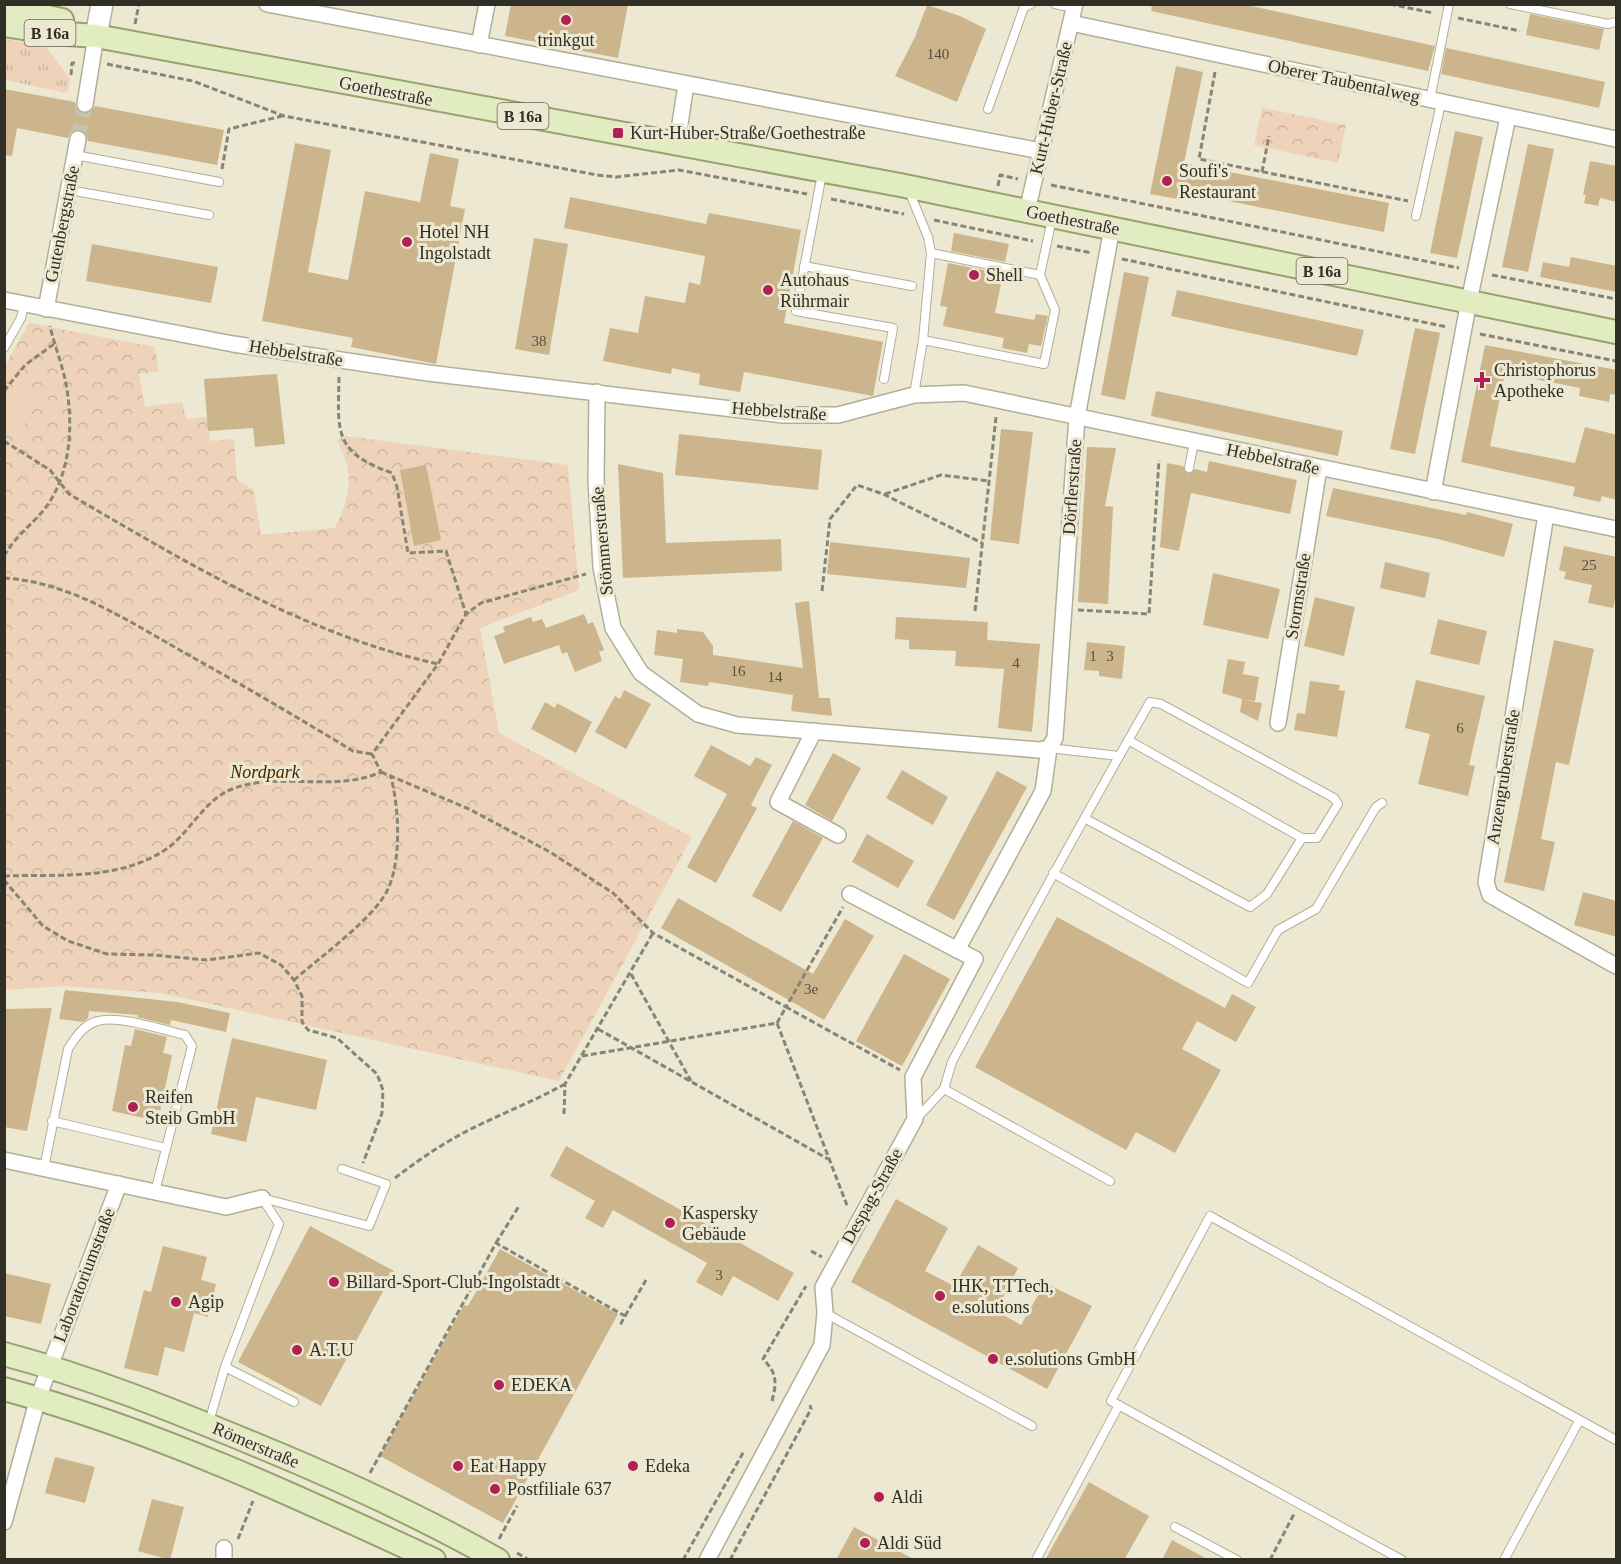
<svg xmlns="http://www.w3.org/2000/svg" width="1621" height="1564" font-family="'Times New Roman',serif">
  <defs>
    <pattern id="grass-tufts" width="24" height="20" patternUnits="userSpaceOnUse" patternTransform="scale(1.5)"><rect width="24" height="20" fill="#eed2ba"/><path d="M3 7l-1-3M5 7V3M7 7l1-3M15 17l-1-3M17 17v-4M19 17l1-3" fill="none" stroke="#ccb5a0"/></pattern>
    <pattern id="park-crowns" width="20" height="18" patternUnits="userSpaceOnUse" patternTransform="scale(1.5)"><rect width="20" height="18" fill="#eed2ba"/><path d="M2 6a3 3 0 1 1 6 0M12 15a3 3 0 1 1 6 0" fill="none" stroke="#ccb5a0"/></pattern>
  </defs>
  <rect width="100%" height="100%" fill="#ece8d1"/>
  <polygon fill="url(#grass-tufts)" points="4,39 46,47 70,79 67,93 5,80"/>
  <g fill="url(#park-crowns)">
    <polygon points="1262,108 1346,125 1338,163 1254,145"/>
    <path d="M29 323 155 347 159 371 139 374 145 407 182 402 186 419 207 417 210 441 234 439 237 480 254 490 261 535 335 528C351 493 355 475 337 440L346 436 568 465 579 590 480 628 499 733 692 837 559 1081 161 993 64 986 5 990 4 367Z"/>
  </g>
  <polygon fill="#eed2ba" points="15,382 40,396 17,437 4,430 5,402"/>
  <g fill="#ccb58d">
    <polygon points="511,4 628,4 618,58 505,36"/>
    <polygon points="1152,4 1242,4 1435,46 1428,71 1151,11"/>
    <polygon points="927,5 960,16 986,29 957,102 895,76 915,37"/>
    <polygon points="1530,14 1604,29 1599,50 1526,35"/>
    <polygon points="1446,48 1605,82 1599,108 1441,74"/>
    <polygon points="1176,66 1203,72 1184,163 1389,203 1384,232 1178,191 1177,199 1150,194"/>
    <polygon points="4,89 75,102 76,108 83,113 89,113 95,106 224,130 217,165 88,141 85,132 79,129 71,132 68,138 17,128 12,156 4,155"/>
    <polygon points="1455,131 1483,137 1457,258 1430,253"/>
    <polygon points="295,143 331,150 308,272 348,280 365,191 420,202 430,153 459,159 450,206 465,209 436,364 351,347 353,338 262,321"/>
    <polygon points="1528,144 1554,149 1528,272 1502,267"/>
    <polygon points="1590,161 1617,166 1617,202 1600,198 1598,206 1584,203 1586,195 1583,195"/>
    <polygon points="570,197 706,224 709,213 801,230 784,323 883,342 873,396 744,372 740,392 699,385 700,374 672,368 671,374 603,361 610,328 638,333 645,296 685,303 689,282 700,285 705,256 564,228"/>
    <polygon points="954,233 1009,244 1005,262 951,251"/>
    <polygon points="534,238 568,244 549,355 515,349"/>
    <polygon points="92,244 218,267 211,303 86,281"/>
    <polygon points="1571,257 1617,266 1617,292 1540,277 1543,262 1569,267"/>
    <polygon points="948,263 1003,274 995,313 1034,320 1036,314 1048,316 1041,346 1029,344 1027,353 1002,348 1004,338 943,326 947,307 940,306"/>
    <polygon points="1124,272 1149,277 1125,400 1101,395"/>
    <polygon points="1177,290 1364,330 1357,356 1171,316"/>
    <polygon points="1415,328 1440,333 1415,454 1390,449"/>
    <polygon points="1485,345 1617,370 1617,395 1610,394 1609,402 1579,396 1580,388 1505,373 1490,446 1575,463 1585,427 1617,435 1617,500 1602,496 1600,502 1573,496 1575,487 1461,462"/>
    <polygon points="277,374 285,444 255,447 253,428 208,431 204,379"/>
    <polygon points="1156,391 1343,431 1338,456 1151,416"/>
    <polygon points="1001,429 1033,432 1019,544 990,540"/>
    <polygon points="679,434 822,450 818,490 675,475"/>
    <polygon points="1087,447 1116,448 1105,506 1113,507 1108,604 1078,602"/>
    <polygon points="1209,461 1297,480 1290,514 1191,493 1179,551 1160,547 1167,463 1183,466 1188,474 1195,469 1207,472"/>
    <polygon points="618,464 663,473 666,543 781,539 782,571 623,578"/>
    <polygon points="426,465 441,540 414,546 400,470"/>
    <polygon points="1333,488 1466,515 1467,512 1513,524 1504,557 1438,539 1326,516"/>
    <polygon points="830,542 970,558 966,588 827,574"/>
    <polygon points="1564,546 1617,557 1617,592 1613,608 1588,603 1592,585 1564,579 1566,572 1559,570"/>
    <polygon points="1385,562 1430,573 1425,598 1380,588"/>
    <polygon points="1213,573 1280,589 1268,639 1203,625"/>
    <polygon points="1315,597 1355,607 1344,656 1304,646"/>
    <polygon points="809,601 819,698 830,698 832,716 791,711 793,695 709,682 708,686 680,682 683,659 654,655 657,630 677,633 677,629 703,632 713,646 713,655 803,668 795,603"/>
    <polygon points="584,614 588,624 593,622 604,650 599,652 602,661 575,672 567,652 562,654 559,645 504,664 494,636 505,632 503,627 531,617 533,622 542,619 546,628"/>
    <polygon points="896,617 988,622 987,640 1040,644 1032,732 998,728 1004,669 955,666 956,651 909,649 909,640 895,639"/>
    <polygon points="1438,619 1487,631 1479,665 1430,654"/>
    <polygon points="1554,640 1594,649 1569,765 1556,762 1541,839 1555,842 1544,891 1504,882"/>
    <polygon points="1087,642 1125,646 1122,679 1099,676 1099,671 1084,670"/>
    <polygon points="1228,659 1245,662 1243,674 1259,677 1255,701 1244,700 1262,703 1258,721 1240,712 1242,699 1222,693"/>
    <polygon points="1416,680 1485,696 1469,765 1475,766 1468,796 1418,784 1430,734 1405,728"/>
    <polygon points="1310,681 1340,685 1339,690 1345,691 1337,737 1294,730 1297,713 1305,714"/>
    <polygon points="624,690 651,704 626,749 595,732 615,696 620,699"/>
    <polygon points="545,702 555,708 557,703 592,722 576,753 531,729"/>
    <polygon points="711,745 750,766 756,757 772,765 751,805 757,808 716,883 687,867 727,794 694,776"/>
    <polygon points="833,753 861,768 832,821 805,805"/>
    <polygon points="902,770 948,797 933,825 886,798"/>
    <polygon points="997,771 1027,787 954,920 926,905"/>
    <polygon points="793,821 823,838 781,912 752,896"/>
    <polygon points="867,834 914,861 898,888 852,862"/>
    <polygon points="1583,892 1617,901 1617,937 1574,925"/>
    <polygon points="678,898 813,974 845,919 874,936 824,1020 661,928"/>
    <polygon points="1057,917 1225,1008 1232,994 1256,1007 1236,1042 1197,1021 1182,1049 1221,1070 1175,1153 1136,1132 1126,1150 975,1067"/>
    <polygon points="904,954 950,979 902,1066 856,1041"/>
    <polygon points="65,990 177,1002 230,1013 226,1032 171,1020 170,1025 137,1017 138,1015 89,1011 88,1018 83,1022 59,1019"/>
    <polygon points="52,1008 27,1131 4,1127 4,1009"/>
    <polygon points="135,1029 167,1037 163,1053 172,1055 158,1121 112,1111 125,1045 131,1046"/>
    <polygon points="232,1038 327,1060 316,1110 256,1097 246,1142 211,1134"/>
    <polygon points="566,1146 794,1273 778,1301 733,1276 722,1296 696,1282 707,1263 613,1210 603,1228 585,1218 595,1201 550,1176"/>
    <polygon points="896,1199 948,1228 925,1271 954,1286 978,1245 1018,1268 996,1311 1021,1325 1045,1283 1092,1306 1047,1389 851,1282"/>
    <polygon points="310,1226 394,1271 321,1406 238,1362"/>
    <polygon points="163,1246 207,1257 201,1280 216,1284 208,1317 194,1313 184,1352 165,1347 158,1376 124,1368 144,1290 151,1292"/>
    <polygon points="500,1249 618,1314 503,1523 380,1456 464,1305 468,1306"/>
    <polygon points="4,1273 51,1284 41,1324 4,1316"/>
    <polygon points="55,1457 95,1467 85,1503 45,1493"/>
    <polygon points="1089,1482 1149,1516 1124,1560 1045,1560"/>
    <polygon points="152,1499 184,1507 170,1560 138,1551"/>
    <polygon points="854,1527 915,1560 836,1560"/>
    <polygon points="1172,1540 1209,1560 1162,1560"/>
  </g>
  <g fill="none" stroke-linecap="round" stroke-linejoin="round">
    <polyline stroke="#c6c3af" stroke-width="15" stroke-dasharray="15 8" stroke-linecap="butt" points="78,139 85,104"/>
    <g stroke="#b2af98" stroke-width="10">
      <g id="lane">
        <polyline points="1055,4 1074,8"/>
        <polyline points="1510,4 1608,24 1616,22"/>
        <polyline points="1430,100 1449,4"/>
        <polyline points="988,109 1024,7 1031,4"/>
        <polyline points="75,155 219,182"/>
        <polyline points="822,174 796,311 893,328 884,379"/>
        <polyline points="69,190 209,215"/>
        <polyline points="909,191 928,237 931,253 923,340 914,395"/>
        <polyline points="1416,216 1441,103"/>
        <polyline points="931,253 1040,275"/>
        <polyline points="804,266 912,286"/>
        <polyline points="923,340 1044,364 1055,310 1040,275 1052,219"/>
        <polyline points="4,348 21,318 24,305"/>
        <polyline points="1189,468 1194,442"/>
        <polyline points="1128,740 1302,838"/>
        <polyline points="1049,748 1119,756"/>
        <path d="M1086 819 1250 907 1267 894 1302 838H1317L1338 804 1334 798 1161 704 1150 702C1082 821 1016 941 952 1062L944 1089 1110 1181"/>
        <polyline points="1053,873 1248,983 1278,930 1316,909 1376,807 1382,803"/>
        <polyline points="917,1118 944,1089"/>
        <polyline points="52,1121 166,1148"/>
        <path d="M44 1168 68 1049C75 1038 84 1024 98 1021 119 1015 163 1030 185 1035L192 1046 155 1192"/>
        <polyline points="262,1198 369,1226 386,1184 342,1169"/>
        <polyline points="825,1313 1032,1426"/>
        <polyline points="225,1367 294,1402"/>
        <polyline points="209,1422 225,1367 279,1224 262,1198"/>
        <polyline points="1175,1527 1237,1560"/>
        <polyline points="1036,1560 1119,1405"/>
        <polyline points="1402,1560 1111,1401 1210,1216 1616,1440"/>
        <polyline points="1504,1560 1579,1421"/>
      </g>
    </g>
    <g stroke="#b2af98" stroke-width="18">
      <g id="street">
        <polyline points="267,4 1041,151"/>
        <polyline points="1071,23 1616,139"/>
        <polyline points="479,45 487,4"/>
        <polyline points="85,104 96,36"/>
        <polyline points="677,144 686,84"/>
        <polyline points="1027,211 1075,4"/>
        <polyline points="4,300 233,344 428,373 783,415 838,415 914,395 964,393 1616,529"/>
        <polyline points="46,309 78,139"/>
        <polyline points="597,392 596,480 601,567 613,628 641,673 698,714 737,725 1039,750 1049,748"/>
        <polyline points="1433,492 1469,301 1508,117"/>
        <polyline points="1546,515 1486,882 1490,895 1616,966"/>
        <polyline points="1278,723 1319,468"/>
        <polyline points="814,731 778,802 838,835"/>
        <polyline points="957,950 1043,791 1049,748 1055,738 1077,417 1112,228"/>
        <polyline points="4,1160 226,1207 262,1198"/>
        <polyline points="4,1522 38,1398 119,1184"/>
        <polyline points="224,1548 224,1560"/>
        <polyline points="707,1560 822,1345 825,1313 823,1287 915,1119 913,1077 975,959 850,894"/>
      </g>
    </g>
    <g stroke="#b2af98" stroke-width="24">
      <polyline id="secondary" points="96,36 102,4"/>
    </g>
    <g stroke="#97a26f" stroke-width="26">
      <g id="primary">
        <polyline points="4,8 62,20"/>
        <polyline points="4,25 54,33 96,36 900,185 1616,332"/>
        <path d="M4 1354C90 1377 172 1410 254 1444 337 1478 420 1516 498 1560"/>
        <path d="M4 1389C154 1430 294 1495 434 1560"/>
      </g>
    </g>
    <g stroke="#878575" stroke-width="3" stroke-dasharray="6 3" stroke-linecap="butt">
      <polyline points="1390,4 1433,13"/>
      <polyline points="1458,18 1520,31"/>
      <polyline points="135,24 139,4"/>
      <polyline points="107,64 193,81 284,116 597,175 616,177 679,170 807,194"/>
      <polyline points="1215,72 1199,159 1408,201"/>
      <polyline points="71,75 72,63 77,63"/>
      <polyline points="222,169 229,129 282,116"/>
      <polyline points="1262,172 1269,136"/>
      <polyline points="1051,185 1459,268"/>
      <polyline points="998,186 1000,175 1018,179"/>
      <polyline points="831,199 904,214"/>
      <polyline points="934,220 1033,241"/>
      <polyline points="1057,246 1092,253"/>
      <polyline points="1122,259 1447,327"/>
      <polyline points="1492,275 1616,299"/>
      <polyline points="1480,334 1616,361"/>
      <path d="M339 377C338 432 333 452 392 473L397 487 408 553 446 551 466 614"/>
      <polyline points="4,391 25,365 54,344"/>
      <path d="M4 441 50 470 69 494C187 563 304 634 438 664"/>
      <polyline points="885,494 941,475 989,481"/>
      <path d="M4 556C14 538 30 526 43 511 72 475 74 422 65 379 61 361 54 344 50 326"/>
      <path d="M4 578C72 582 133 624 192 657 246 687 300 719 353 751L372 754"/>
      <polyline points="822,591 830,519 857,485 883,494 982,543"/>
      <polyline points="1078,610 1149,614 1159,460"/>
      <polyline points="975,611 996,417"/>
      <polyline points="381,772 469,809 550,852 613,893 653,933 786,1007 843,907"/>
      <path d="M4 876C59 874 117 881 165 850 189 834 204 800 232 789 280 771 335 793 381 772L372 754 438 664 466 614 481 603 586 574"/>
      <polyline points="4,880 43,926 68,941 107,954 153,955 207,960 259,953 281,965 294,980 302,996 302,1022 308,1030 337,1038 377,1074 383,1090 382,1113 363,1163"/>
      <polyline points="631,974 691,1081"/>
      <path d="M294 980C319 958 373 919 387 891 402 861 399 808 391 777"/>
      <polyline points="777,1023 786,1007 900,1070"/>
      <polyline points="598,1029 828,1159"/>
      <polyline points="582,1056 777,1023 848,1208"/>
      <polyline points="564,1114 565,1084 653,933"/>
      <path d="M395 1178C421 1158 448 1140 477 1126 506 1112 536 1100 565 1084"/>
      <polyline points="496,1243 519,1206"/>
      <polyline points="811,1251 822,1257"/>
      <polyline points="625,1316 646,1280"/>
      <path d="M772 1401C777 1382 777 1373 763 1359L806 1286"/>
      <polyline points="370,1473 496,1243 625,1316 619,1327"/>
      <polyline points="238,1539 253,1501"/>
      <polyline points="499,1539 517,1506"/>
      <polyline points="517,1553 529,1560"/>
      <polyline points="683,1560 744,1451"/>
      <polyline points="730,1560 811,1409 810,1405"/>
      <polyline points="1270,1560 1294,1514"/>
    </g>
    <use href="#lane" stroke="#fff" stroke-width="8"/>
    <use href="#street" stroke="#fff" stroke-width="15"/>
    <use href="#secondary" stroke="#fff" stroke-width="21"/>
    <use href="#primary" stroke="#e2ecc1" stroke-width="22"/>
  </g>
  <g fill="#b02054" stroke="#ece8d1" stroke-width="2">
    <circle cx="566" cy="20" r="6"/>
    <rect x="612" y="127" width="12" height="12" rx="3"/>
    <circle cx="1167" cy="181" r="6"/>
    <circle cx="407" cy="242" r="6"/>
    <circle cx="974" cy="275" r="6"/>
    <circle cx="768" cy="290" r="6"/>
    <path d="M1479 371h6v6h6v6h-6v6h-6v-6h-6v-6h6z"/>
    <circle cx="133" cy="1107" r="6"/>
    <circle cx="670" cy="1223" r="6"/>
    <circle cx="334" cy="1282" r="6"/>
    <circle cx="940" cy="1296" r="6"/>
    <circle cx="176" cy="1302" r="6"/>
    <circle cx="297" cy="1350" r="6"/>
    <circle cx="993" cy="1359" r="6"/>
    <circle cx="499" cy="1385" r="6"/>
    <circle cx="458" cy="1466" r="6"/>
    <circle cx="633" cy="1466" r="6"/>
    <circle cx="495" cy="1489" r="6"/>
    <circle cx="879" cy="1497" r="6"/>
    <circle cx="865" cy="1543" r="6"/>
  </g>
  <g text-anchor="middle" stroke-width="6" stroke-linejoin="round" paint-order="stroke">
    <g font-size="15" fill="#575040">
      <text x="938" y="59">140</text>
      <text x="539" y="346">38</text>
      <text x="1589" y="570">25</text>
      <text x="1093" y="661">1</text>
      <text x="1110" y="661">3</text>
      <text x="1016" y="668">4</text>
      <text x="738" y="676">16</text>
      <text x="775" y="682">14</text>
      <text x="1460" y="733">6</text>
      <text x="811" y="994">3e</text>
      <text x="719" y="1280">3</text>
    </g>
    <g fill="#ece8d1" stroke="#686659" stroke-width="1.5">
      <rect x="24.5" y="20" width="51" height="26" rx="4.5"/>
      <rect x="497.5" y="103" width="51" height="26" rx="4.5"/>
      <rect x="1296.5" y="258" width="51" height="26" rx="4.5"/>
    </g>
    <g font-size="16" font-weight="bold" fill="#302f26">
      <text x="50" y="39">B 16a</text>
      <text x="523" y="122">B 16a</text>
      <text x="1322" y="277">B 16a</text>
    </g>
    <g font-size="18" fill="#302f26" stroke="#ece8d1" text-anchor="start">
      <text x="566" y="46" text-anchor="middle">trinkgut</text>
      <text x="630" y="139">Kurt-Huber-Straße/Goethestraße</text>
      <text x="1179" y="177">Soufi's<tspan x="1179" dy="21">Restaurant</tspan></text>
      <text x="419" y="238">Hotel NH<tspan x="419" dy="21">Ingolstadt</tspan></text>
      <text x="986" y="281">Shell</text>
      <text x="780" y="286">Autohaus<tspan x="780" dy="21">Rührmair</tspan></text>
      <text x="1494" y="376">Christophorus<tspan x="1494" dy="21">Apotheke</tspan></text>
      <text x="145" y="1103">Reifen<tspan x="145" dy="21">Steib GmbH</tspan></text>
      <text x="682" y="1219">Kaspersky<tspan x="682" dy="21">Gebäude</tspan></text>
      <text x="346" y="1288">Billard-Sport-Club-Ingolstadt</text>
      <text x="952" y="1292">IHK, TTTech,<tspan x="952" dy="21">e.solutions</tspan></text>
      <text x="188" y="1308">Agip</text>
      <text x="309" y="1356">A.T.U</text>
      <text x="1005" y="1365">e.solutions GmbH</text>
      <text x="511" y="1391">EDEKA</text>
      <text x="470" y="1472">Eat Happy</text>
      <text x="645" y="1472">Edeka</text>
      <text x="507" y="1495">Postfiliale 637</text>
      <text x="891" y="1503">Aldi</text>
      <text x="877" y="1549">Aldi Süd</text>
    </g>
    <g font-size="18" fill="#302f26" stroke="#ece8d1">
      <text transform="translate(1344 81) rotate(12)" y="6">Oberer Taubentalweg</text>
      <text transform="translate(386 91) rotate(11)" y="6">Goethestraße</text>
      <text transform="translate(1051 108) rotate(-77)" y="6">Kurt-Huber-Straße</text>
      <text transform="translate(1073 220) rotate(11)" y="6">Goethestraße</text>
      <text transform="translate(62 224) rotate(-79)" y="6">Gutenbergstraße</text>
      <text transform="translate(296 353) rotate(9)" y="6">Hebbelstraße</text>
      <text transform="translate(779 411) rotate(4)" y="6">Hebbelstraße</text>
      <text transform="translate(1273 459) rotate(12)" y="6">Hebbelstraße</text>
      <text transform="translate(1072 487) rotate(-86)" y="6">Dörflerstraße</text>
      <text transform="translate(602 541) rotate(-95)" y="6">Stömmerstraße</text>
      <text transform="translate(1298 596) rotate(-81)" y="6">Stormstraße</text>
      <text transform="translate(1503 777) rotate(-81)" y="6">Anzengruberstraße</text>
      <text transform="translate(872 1196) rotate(-61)" y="6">Despag-Straße</text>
      <text transform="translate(84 1275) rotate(-69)" y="6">Laboratoriumstraße</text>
      <text transform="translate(256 1445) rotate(23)" y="6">Römerstraße</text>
    </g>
    <g font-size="18" font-style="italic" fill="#492600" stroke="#ece8d1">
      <text x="265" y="778">Nordpark</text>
    </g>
  </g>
  <rect width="1621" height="1564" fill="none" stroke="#302f26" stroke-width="12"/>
</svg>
